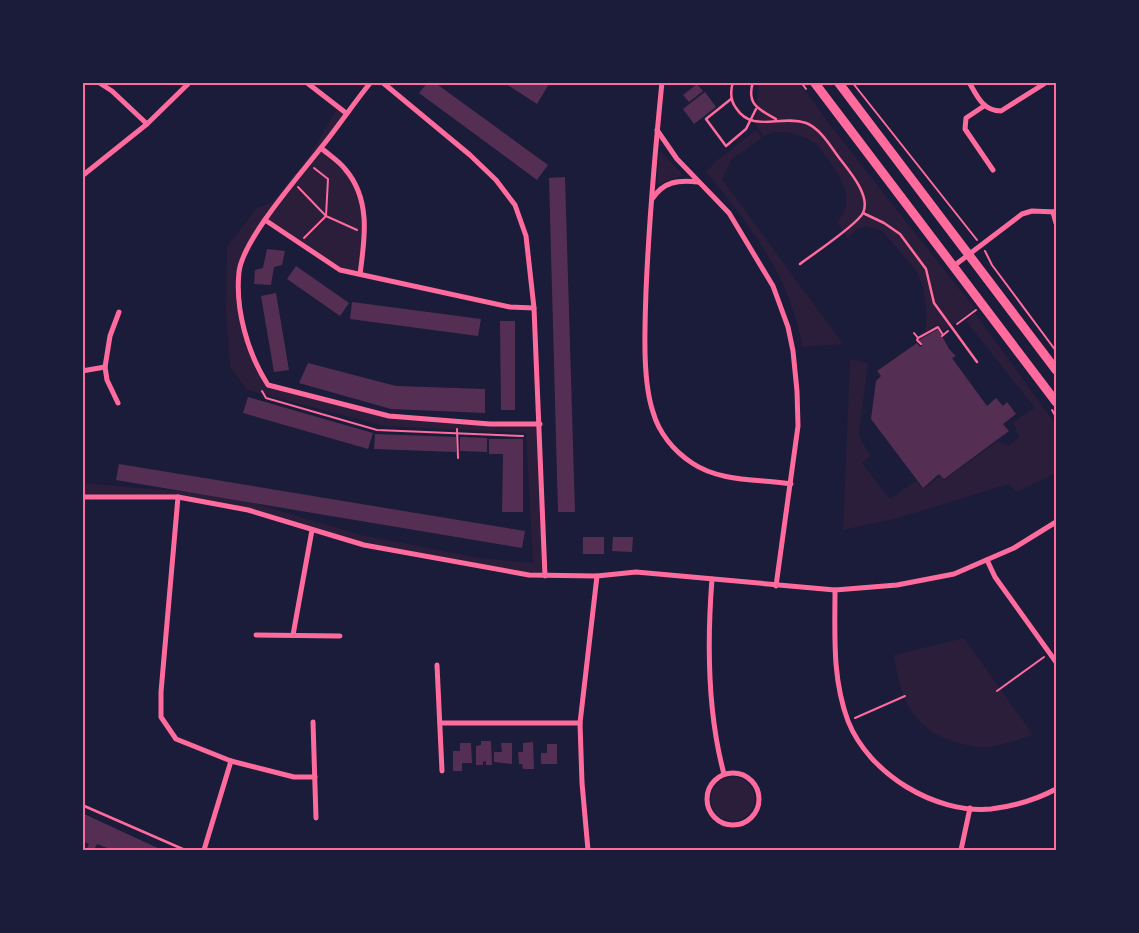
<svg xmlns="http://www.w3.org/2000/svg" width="1139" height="933" font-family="'Exo 2',sans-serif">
  <rect width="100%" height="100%" fill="#1b1b3a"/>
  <g fill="#2a1e3b">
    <path d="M758 83H800L830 125 975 309 943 331 938 324 925 332 927 313 923 286 915 269 882 231 866 226 858 229 847 238 837 222C856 201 843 180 829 161 825 156 822 149 817 145 809 137 789 131 777 132 773 132 767 135 763 136L756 124Z"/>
    <path d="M338 107 346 113 322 148C329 155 339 161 345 169 371 199 363 237 360 274L340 270 265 221C256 235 242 254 239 272 234 307 250 356 268 385L389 416 490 424H540L545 576 364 545 248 510 179 497H83L82 483 190 492 250 502 361 535 480 558 533 563 526 433 384 426 247 390 230 367 226 311 227 247 256 209 273 201 308 158Z"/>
    <path d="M756 130 762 138 732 159 722 179 843 344 802 347C792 279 749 224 706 172L716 161Z"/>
    <polygon points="659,152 661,152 683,175 657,185"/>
    <polygon points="975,313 1056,425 1056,473 1017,492 1009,484 898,518 843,530 850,359 868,363 859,434 861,441 871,455 862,463 890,499 916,481 923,489 940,476 944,480 998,441 1008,446 1019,437 1013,422 1035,408 966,321"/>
    <path d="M964 638 1033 735C1019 739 1004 745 989 747 978 748 969 746 959 743 913 732 900 698 894 655Z"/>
    <circle cx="733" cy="799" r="22"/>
  </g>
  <g fill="#542f53">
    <polygon points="428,82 434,82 548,165 537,180 419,93"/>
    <polygon points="503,82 547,82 549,84 537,104"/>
    <polygon points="697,84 703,91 689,102 683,95"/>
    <polygon points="705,92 716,107 694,124 683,109"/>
    <polygon points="565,177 575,512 558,512 549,178"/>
    <polygon points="267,249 285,251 282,265 274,267 271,285 254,284 255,270 263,268"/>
    <polygon points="296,266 349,303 340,316 287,279"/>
    <polygon points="276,293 289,370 274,372 261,296"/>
    <polygon points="352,302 481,319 478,336 350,319"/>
    <polygon points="500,321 515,321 515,410 501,410"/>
    <polygon points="938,329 949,349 956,356 952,358 987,406 996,398 1003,406 1007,402 1016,414 1003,424 1009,431 944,479 939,474 923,488 871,419 876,381 881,376 877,371 917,343 920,347 922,346 919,340"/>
    <polygon points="308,363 396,386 485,389 485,413 391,409 299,383"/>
    <polygon points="248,397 373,433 368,449 243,413"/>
    <polygon points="375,434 456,437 456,452 374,449"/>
    <polygon points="460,437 487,438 487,452 460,451"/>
    <polygon points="489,439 523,439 523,512 502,512 503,454 489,454"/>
    <polygon points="119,464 525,531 522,548 116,480"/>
    <rect x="583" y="537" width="21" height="17"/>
    <polygon points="613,537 633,537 632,552 612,551"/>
    <polygon points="481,741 491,741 492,765 486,765 486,761 483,762 483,765 476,765 476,746 481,745"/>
    <polygon points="533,742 534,769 523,769 522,764 519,764 518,752 523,752 523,743"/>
    <polygon points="460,743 471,743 472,763 462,763 462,771 453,771 453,751 460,751"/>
    <polygon points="501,743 512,743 512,764 494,762 494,752 502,752"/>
    <polygon points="547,744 557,744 557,764 541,764 541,753 547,753"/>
    <polygon points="82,813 162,850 112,850 97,844 94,850 86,850 89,844 82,841"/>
  </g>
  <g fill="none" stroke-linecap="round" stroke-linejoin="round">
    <g stroke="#ff6b9d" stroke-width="2">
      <polyline points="801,82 806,89"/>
      <polyline points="852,82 977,240"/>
      <polyline points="298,187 326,216 328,179 314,168"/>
      <polyline points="304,238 326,216 357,230"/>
      <polyline points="985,251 992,265 1056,351"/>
      <polyline points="957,324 976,310"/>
      <polyline points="914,333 918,338 938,327 943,335"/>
      <polyline points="942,336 948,331"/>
      <polyline points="918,338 917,340 921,344"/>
      <polyline points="262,391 266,398 377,430 523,436"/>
      <polyline points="1052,410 1056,417"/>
      <polyline points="457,429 458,458"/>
      <polyline points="997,691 1044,657"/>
      <polyline points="855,718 905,696"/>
    </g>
    <g stroke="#ff6b9d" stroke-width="2.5">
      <path d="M733 82C730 92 730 100 736 108 753 134 780 114 806 123 820 128 831 147 840 159 850 172 871 196 863 213 857 225 813 254 800 264"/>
      <polyline points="744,82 752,84"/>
      <path d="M753 82C746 104 759 110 776 119"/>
      <polyline points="731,99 706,119 726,146 746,129 756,109"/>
      <polyline points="863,213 884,223 900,234 926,269 934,303 977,362"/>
      <polyline points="82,805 185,850"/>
    </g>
    <g stroke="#ff6b9d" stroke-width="5">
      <polyline points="98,82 112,91 147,124"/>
      <polyline points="306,82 346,113"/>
      <path d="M371 82C353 104 338 127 320 149 299 176 243 239 239 272 235 310 248 354 268 385L389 416 490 424H540"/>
      <polyline points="382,82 470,155 496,180 515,205 526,236 534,308 545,576"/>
      <path d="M662 82C655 152 649 221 646 291 645 326 642 379 653 412 659 433 674 451 692 463 720 482 758 479 791 484"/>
      <path d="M969 82C977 96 983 111 1001 111L1047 82"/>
      <polyline points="984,106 966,118 965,129 993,170"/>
      <polyline points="657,130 677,159 729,213 773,286 788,327 793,351 797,391 798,426 776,586"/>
      <path d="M321 148C329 155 339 161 345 169 371 199 365 238 360 274"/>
      <polyline points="82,176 147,124 190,82"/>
      <path d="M652 199C664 181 678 180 698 182"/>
      <polyline points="1053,212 1056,223"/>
      <polyline points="265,220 340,270 510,307 534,308"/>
      <polyline points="955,265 1022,214 1032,211 1056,212"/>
      <polyline points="105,367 110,336 119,312"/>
      <polyline points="82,371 105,367 107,380 118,403"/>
      <polyline points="82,497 178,497 248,510 364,545 529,575 597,576 636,572 835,590 897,585 954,574 1014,548 1056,522"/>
      <polyline points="178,497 161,692 161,717 176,739 231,761 294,777 315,777"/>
      <polyline points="987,560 995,577 1056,662"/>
      <path d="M712 579C707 643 707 711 724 774"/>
      <path d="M835 590C835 635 832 678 848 721 869 774 935 814 991 809 1014 806 1036 800 1056 789"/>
      <polyline points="256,635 340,636"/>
      <polyline points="293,635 312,530"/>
      <polyline points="437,665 442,771"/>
      <polyline points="313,722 316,818"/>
      <polyline points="440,723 580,723"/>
      <circle cx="733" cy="799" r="26"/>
      <polyline points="204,850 231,761"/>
      <polyline points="588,850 582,783 580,723 597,576"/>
      <polyline points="961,850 970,808"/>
    </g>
    <g stroke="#ff6b9d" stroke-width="9">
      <polyline points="814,82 1056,402"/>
      <polyline points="838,82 1056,370"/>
    </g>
  </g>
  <rect width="1139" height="933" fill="none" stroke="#1b1b3a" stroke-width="168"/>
  <rect x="84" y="84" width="971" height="765" fill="none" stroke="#ff6b9d" stroke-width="2"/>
</svg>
